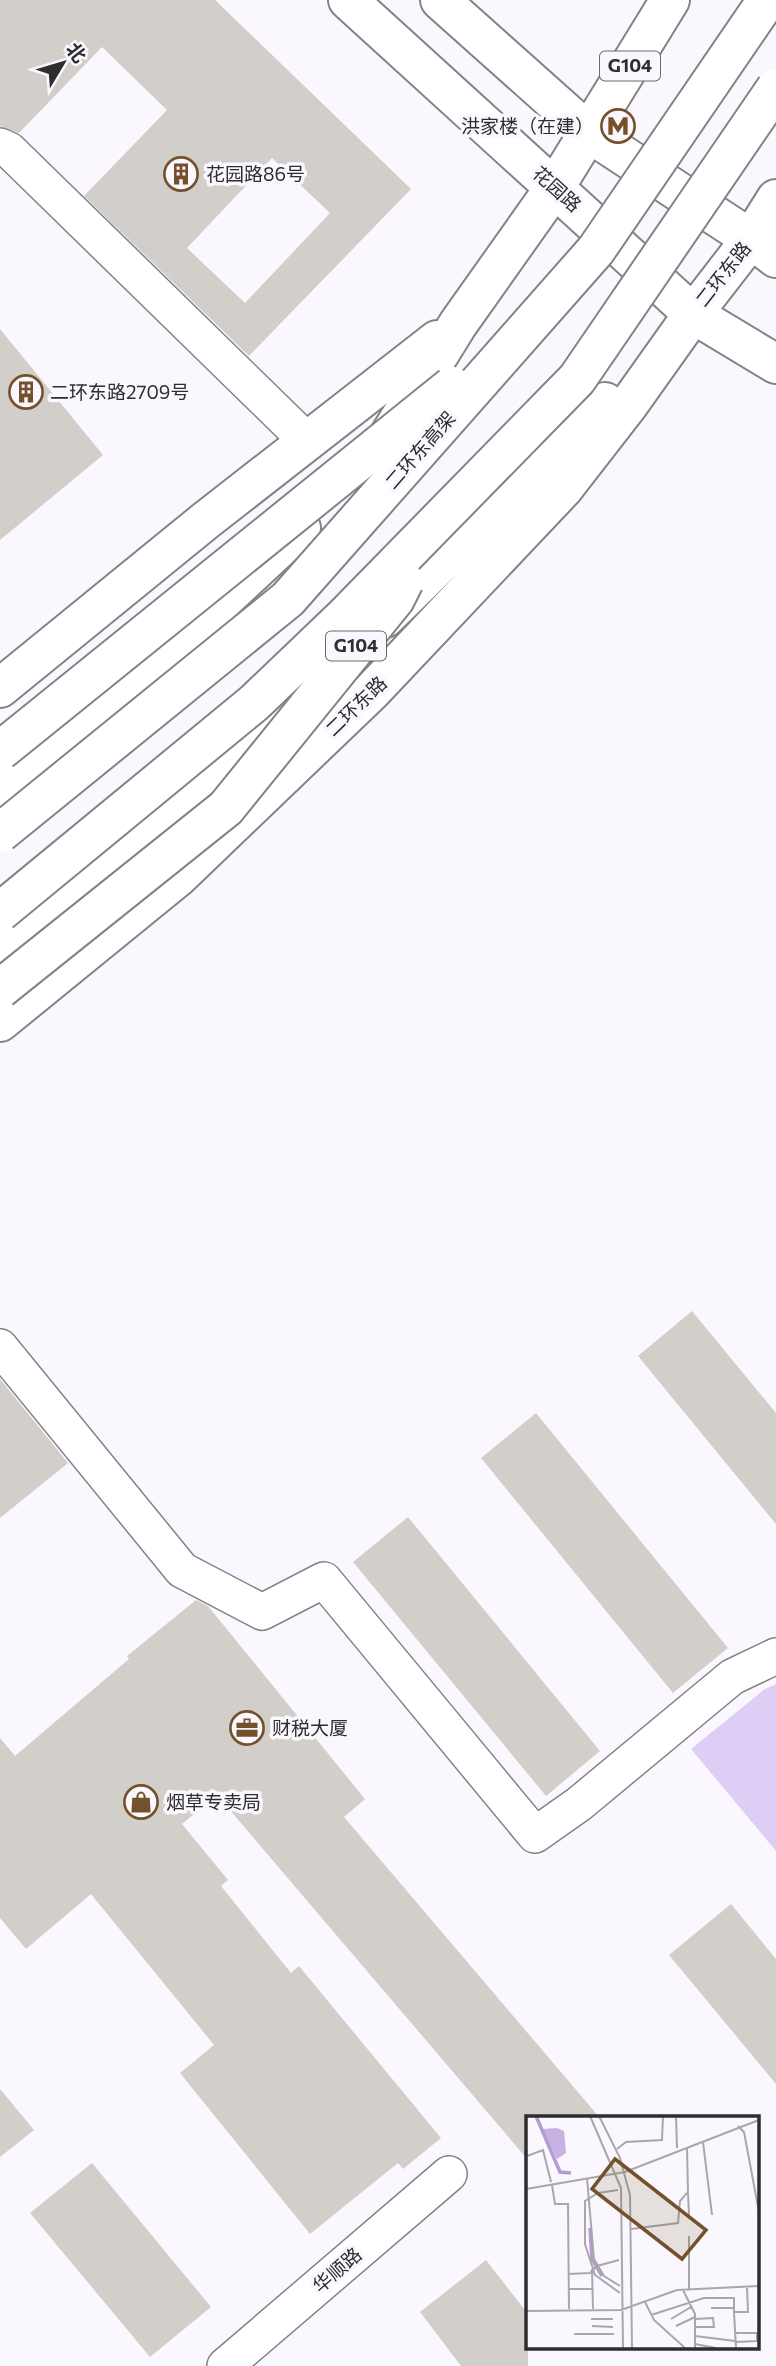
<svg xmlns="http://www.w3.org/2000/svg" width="776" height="2366" font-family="Commissioner,'Noto Sans SC',sans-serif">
  <rect width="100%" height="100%" fill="#faf8fe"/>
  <polygon fill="#decdf4" points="776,1684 776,1851 691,1749 765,1689"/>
  <g fill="#d2cec9" fill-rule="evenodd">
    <path d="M0 0H215L411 189 249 356 84 196 167 110 102 47 19 133 0 126ZM272 158 330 213 245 303 187 248Z"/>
    <polygon points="0,329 103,455 0,540"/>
    <polygon points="692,1311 776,1413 776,1524 638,1356"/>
    <polygon points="0,1379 68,1463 0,1518"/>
    <polygon points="536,1413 728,1648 673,1693 481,1458"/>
    <polygon points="408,1517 600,1751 546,1796 353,1562"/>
    <polygon points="196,1600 208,1606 365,1799 344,1817 600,2118 528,2118 528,2160 217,1795 182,1824 228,1880 221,1886 291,1973 299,1966 441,2138 403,2169 398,2163 310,2234 180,2073 214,2045 91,1894 26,1949 0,1918 0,1738 15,1756 129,1659 127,1656"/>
    <polygon points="731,1904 776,1959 776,2084 669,1955"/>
    <polygon points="0,2089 34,2130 0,2157"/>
    <polygon points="92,2163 211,2307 150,2357 30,2213"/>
    <polygon points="486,2260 528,2314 528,2366 461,2366 420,2312"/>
  </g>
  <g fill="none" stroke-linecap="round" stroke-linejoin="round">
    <g stroke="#848287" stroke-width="38">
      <g id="minor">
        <polyline points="0,146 9,150 307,441"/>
        <polyline points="0,1347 182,1570 262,1612 324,1580 535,1835 579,1804 732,1677 776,1656"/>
        <polyline points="225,2366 449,2174"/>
      </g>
    </g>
    <g stroke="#848287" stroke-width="42">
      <g id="primary">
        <polyline points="348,0 693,314 776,364"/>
        <polyline points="440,0 589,133 751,239 776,258"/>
      </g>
    </g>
    <g stroke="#848287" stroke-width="42">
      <g id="trunk">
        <polyline points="390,434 458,324 555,187 670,0"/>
        <polyline points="385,618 605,402"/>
        <polyline points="0,688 205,521 437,340"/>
        <polyline points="0,791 122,694 301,528"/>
        <polyline points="0,956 226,773 282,718"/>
        <polyline points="0,1022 178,877 372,691 563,489 629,404 693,314 751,239 776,199"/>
      </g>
    </g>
    <use href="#minor" stroke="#fff" stroke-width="35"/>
    <use href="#primary" stroke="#fff" stroke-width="38"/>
    <use href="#trunk" stroke="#fff" stroke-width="38"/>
    <g stroke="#848287" stroke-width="42" stroke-linecap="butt">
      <g id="trunk-bridge">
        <polyline points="0,751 452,386"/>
        <polyline points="0,833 288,599 596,250 767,0"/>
        <polyline points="0,912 254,703 344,617 577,379 776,88"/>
        <polyline points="0,989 226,808 395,599 404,581"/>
      </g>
    </g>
    <use href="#trunk-bridge" stroke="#fff" stroke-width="38"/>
  </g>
  <defs>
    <g id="metro-ring" transform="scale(1.75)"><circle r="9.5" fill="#faf8fe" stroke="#75512b" stroke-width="1.5"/><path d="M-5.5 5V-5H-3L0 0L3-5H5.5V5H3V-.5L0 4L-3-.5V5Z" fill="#75512b"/></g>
    <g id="building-ring" transform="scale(1.75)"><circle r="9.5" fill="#faf8fe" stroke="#75512b" stroke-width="1.5"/><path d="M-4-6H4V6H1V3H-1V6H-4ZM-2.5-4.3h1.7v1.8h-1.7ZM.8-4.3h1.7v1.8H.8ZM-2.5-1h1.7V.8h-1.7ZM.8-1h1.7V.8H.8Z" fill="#75512b"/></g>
    <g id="office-ring" transform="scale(1.75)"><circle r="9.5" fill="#faf8fe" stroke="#75512b" stroke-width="1.5"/><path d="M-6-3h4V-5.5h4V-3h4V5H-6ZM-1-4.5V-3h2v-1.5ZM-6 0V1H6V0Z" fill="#75512b"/></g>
    <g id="shop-ring" transform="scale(1.75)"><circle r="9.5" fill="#faf8fe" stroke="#75512b" stroke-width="1.5"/><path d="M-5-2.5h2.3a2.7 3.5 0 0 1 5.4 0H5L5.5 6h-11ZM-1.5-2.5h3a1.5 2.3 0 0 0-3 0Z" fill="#75512b"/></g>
  </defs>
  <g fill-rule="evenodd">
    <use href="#metro-ring" x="618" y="126"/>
    <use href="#building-ring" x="181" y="174"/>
    <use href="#building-ring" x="26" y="392"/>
    <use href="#office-ring" x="247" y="1728"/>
    <use href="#shop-ring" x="141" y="1802"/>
  </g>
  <g text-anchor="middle" stroke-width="7" stroke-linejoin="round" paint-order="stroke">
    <g fill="#faf8fe" stroke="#6b6a6d" stroke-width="2">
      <rect x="600" y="51.5" width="60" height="29" rx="5"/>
      <rect x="326" y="631.5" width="60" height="29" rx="5"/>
    </g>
    <g font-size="18" font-weight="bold" fill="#2e2d2f">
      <text x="630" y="72">G104</text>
      <text x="356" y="652">G104</text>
    </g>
    <g font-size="19" fill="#2e2d2f" stroke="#faf8fe" text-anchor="start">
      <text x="594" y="133" text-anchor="end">洪家楼（在建）</text>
      <text x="206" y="181">花园路86号</text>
      <text x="50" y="399">二环东路2709号</text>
      <text x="272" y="1735">财税大厦</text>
      <text x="166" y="1809">烟草专卖局</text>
    </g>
    <g font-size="19" fill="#2e2d2f" stroke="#faf8fe">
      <text transform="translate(557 189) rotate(42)" y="7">花园路</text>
      <text transform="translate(723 274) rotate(-52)" y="7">二环东路</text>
      <text transform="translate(420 450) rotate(-49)" y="7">二环东高架</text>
      <text transform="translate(356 706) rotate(-44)" y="7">二环东路</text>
      <text transform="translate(337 2270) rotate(-41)" y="7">华顺路</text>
    </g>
  </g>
  <g transform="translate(526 2116)">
    <rect width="233" height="233" fill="#faf8fe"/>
    <path d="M31 12 38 15 40 37 31 43 16 13Z" fill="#c8b1e5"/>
    <path fill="none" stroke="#b49cd0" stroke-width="3.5" d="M10 0 34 56 45 57M64 112 66 143 76 160"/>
    <path fill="none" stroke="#a8a7ab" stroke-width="2" d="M64 0 95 72 97 232M73 0 94 42 104 79 106 232M150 0 151 32M212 10 218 16 233 96M177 26 186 99M91 33 100 26 136 24 137 0M1 40 17 34 25 66M61 62 68 143 78 160 94 170M26 69 29 88H42L43 193M0 73 99 56 233 4M92 74 72 77 59 85V128L69 159 94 177M162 77 163 99M105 113 152 107 154 85 162 76 161 32M163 120V173M66 153 67 193M42 158 64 157 71 150 93 144M42 173H67M157 174 169 198V232M119 186 128 204 159 232M185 192H209M0 195 95 194 151 174 233 170M125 199 178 182H208V196M65 203H87M145 203 165 191M169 203 187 202 188 211H169M66 210 87 211M150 210 169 201M209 217H232M48 218H88M169 220 209 225M209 226 231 225V217M169 228 190 232M210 232 208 196H222L221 171"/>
    <path fill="#75512b" fill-opacity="0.15" stroke="#75512b" stroke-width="3.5" d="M89 43 180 114 156 143 66 73Z"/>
    <rect width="233" height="233" fill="none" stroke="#2e2d2f" stroke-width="3.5"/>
  </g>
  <g transform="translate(63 63) rotate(52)" stroke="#faf8fe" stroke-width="5" paint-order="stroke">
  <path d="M0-5L12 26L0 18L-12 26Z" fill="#2e2d2f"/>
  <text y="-10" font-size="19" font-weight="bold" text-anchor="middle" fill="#2e2d2f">北</text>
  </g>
</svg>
